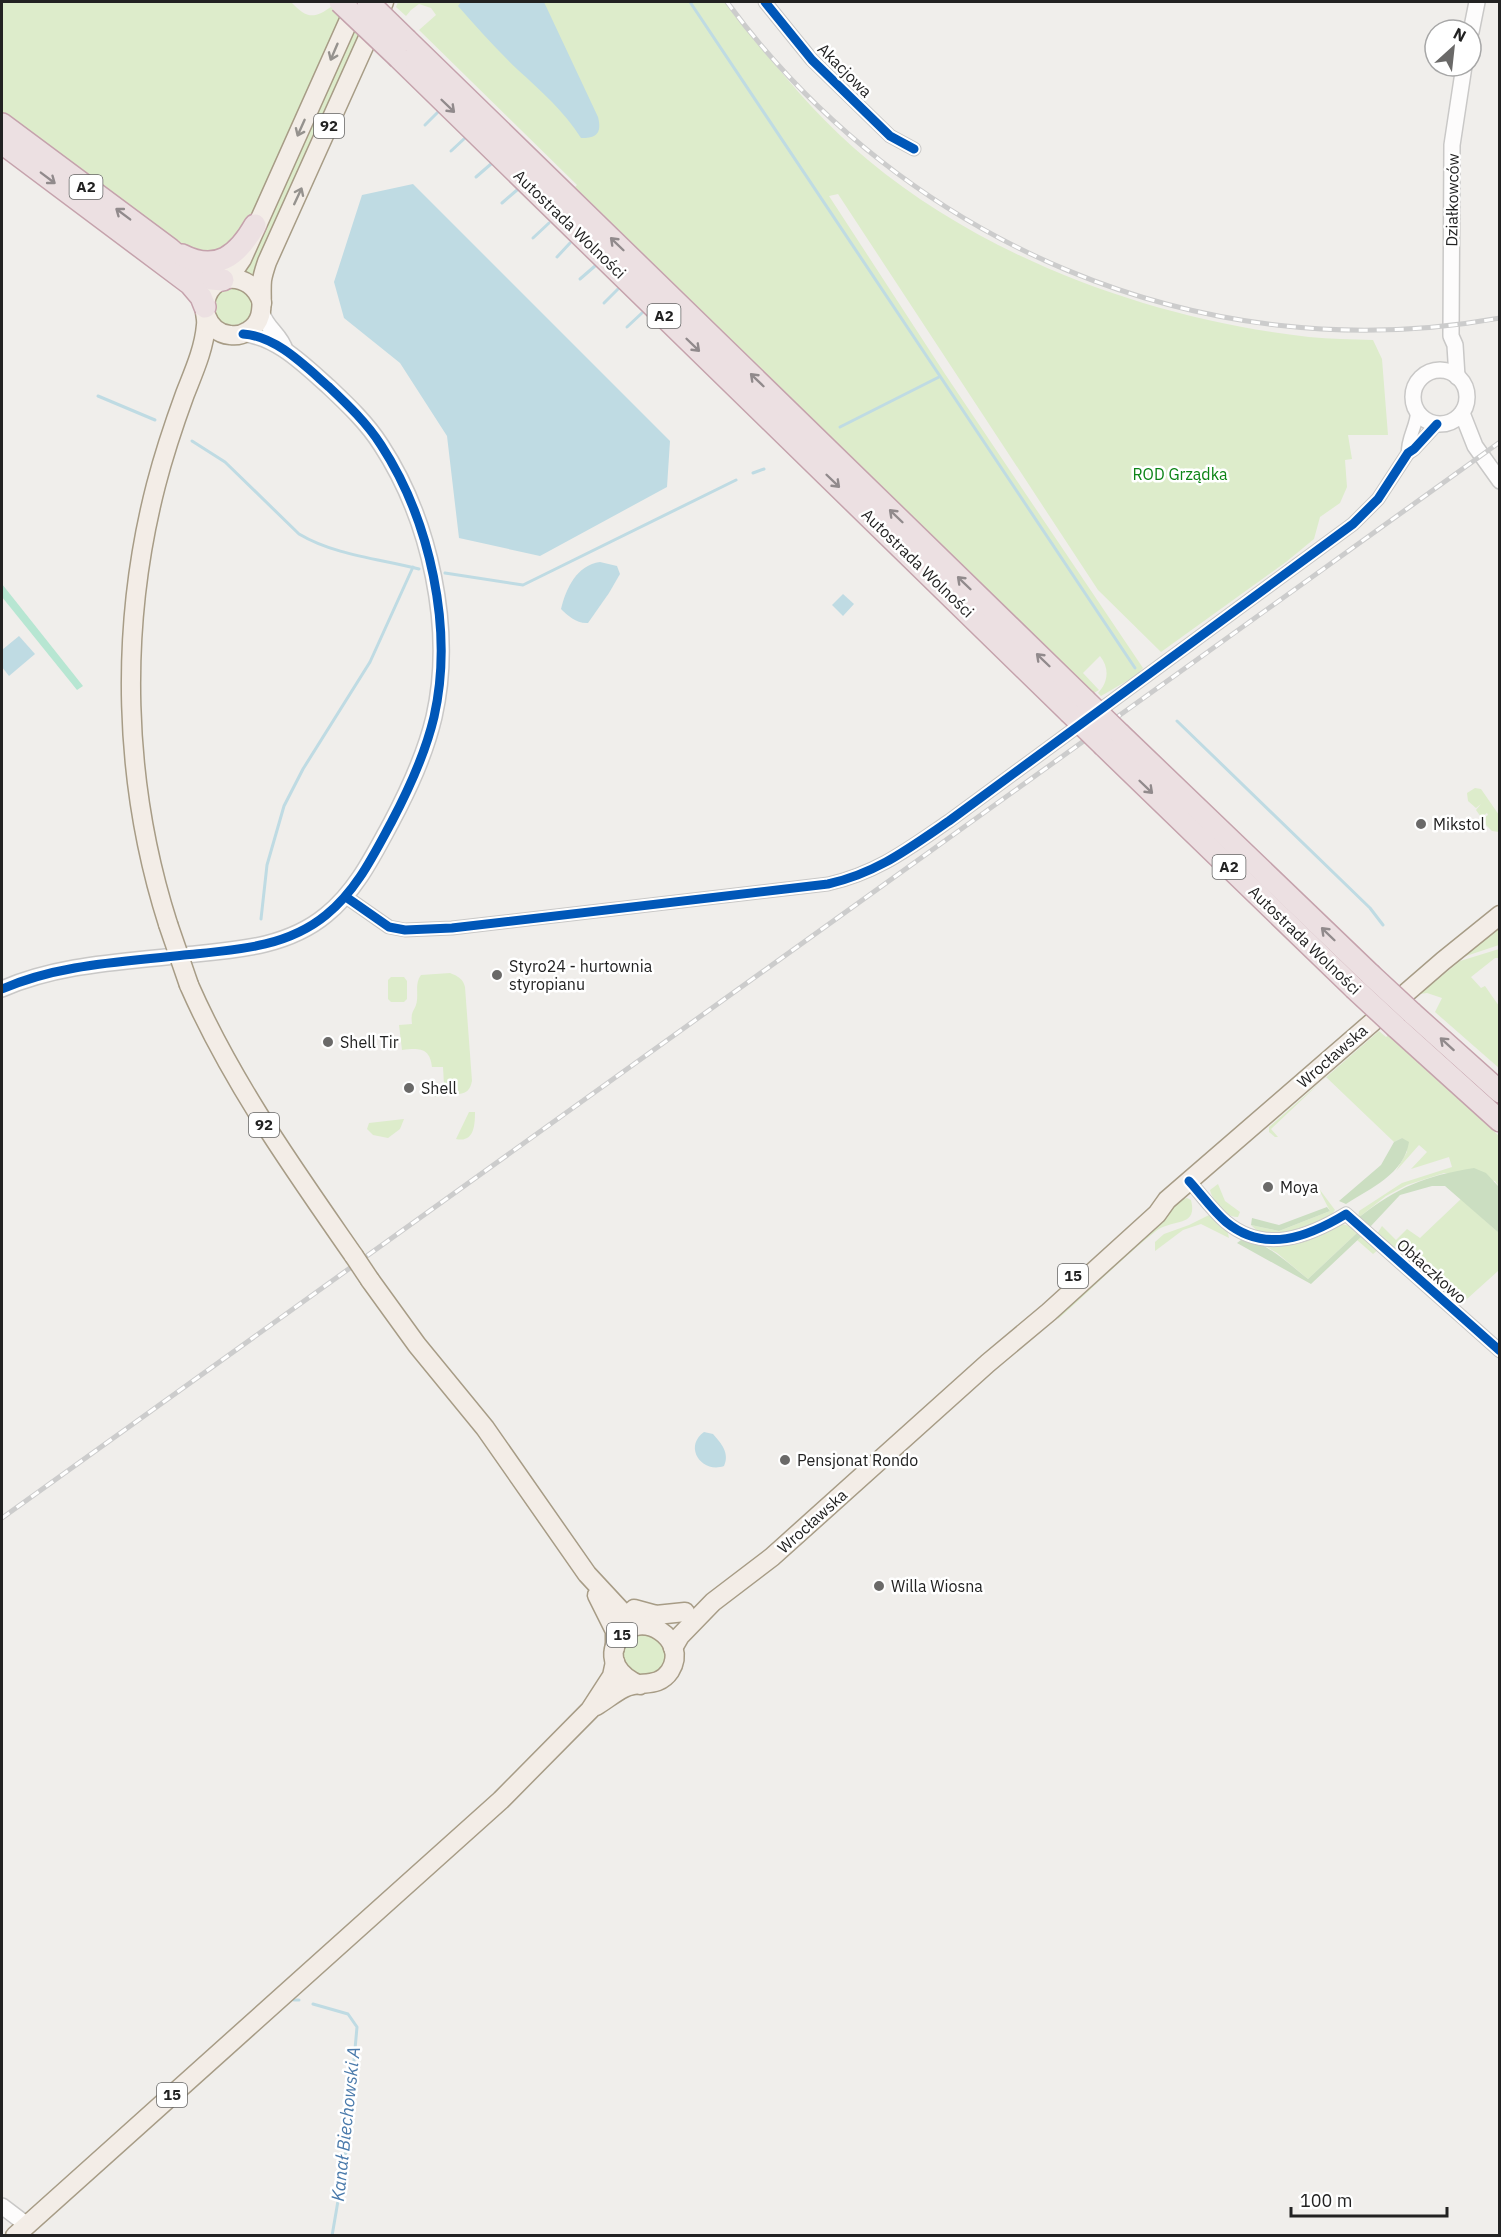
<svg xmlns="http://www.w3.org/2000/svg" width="1501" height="2237" font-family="'IBM Plex Sans',sans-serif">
  <rect width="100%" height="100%" fill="#f0eeeb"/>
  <g fill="#ddeccb">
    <path d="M2 2H291C306 18 314 20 332 6L342 15 300 115 250 219 238 240 220 253 187 250 2 114Z"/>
    <polygon points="380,2 256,277 240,270 347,32"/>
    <path d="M398 2H725C768 57 813 115 868 160 988 260 1155 320 1309 337 1330 339 1352 339 1373 340L1382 359 1388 435H1348L1352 459 1345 460 1347 487 1340 503 1320 517 1314 539 1286 562 1161 652 1098 590 838 194 829 196 945 374 1143 668 1137 675 1101 696 1098 693C1108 683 1110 668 1100 656L1083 673 1099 690 1094 693 575 187 577 185 419 30 436 15 431 8 419 4 411 10 406 16 396 7Z"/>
    <circle cx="233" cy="306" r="19"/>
    <polygon points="1475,788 1481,789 1499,815 1499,832 1492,831 1481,820 1488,815 1487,813 1481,817 1476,810 1481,804 1476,808 1468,801 1467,793"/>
    <polygon points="1499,924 1499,945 1460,958"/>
    <polygon points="1499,949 1499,958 1495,958 1471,977 1481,988 1485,986 1499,1006 1499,1068 1435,1012 1442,998 1427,993 1420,994 1460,961"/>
    <path d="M450 973C458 976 463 979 465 987L472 1081C470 1090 467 1093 459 1094L457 1086 442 1088V1095L435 1097 434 1086 444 1085 443 1067H432C430 1047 418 1048 402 1050L399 1025 412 1024C410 1009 416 1011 417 1000 418 991 415 983 421 975Z"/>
    <polygon points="391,977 404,977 407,981 407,999 404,1002 391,1002 388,999 388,980"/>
    <polygon points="1379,1031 1386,1037 1389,1035 1499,1136 1499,1187 1495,1181 1444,1173 1407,1185 1386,1196 1358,1218 1359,1211 1402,1183 1452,1167 1449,1157 1411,1169 1427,1152 1419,1145 1396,1171 1407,1152 1402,1138 1394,1142 1326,1077 1271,1129 1278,1137 1275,1137 1269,1132 1269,1127"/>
    <path d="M469 1112H475C475 1125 474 1143 456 1139Z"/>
    <polygon points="404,1119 400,1129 388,1138 373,1135 367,1129 369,1123"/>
    <path d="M1218 1184 1225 1201 1240 1212 1238 1217C1226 1218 1213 1202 1210 1190Z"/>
    <path d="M1317 1186 1335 1210 1332 1214C1311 1226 1272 1248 1251 1225L1279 1231 1330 1211Z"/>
    <path d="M1187 1198 1191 1200C1198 1228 1173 1218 1156 1231 1122 1258 1091 1290 1058 1319L1055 1315 1180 1200Z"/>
    <polygon points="1461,1199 1499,1233 1499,1272 1498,1271 1458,1307 1377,1234 1382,1226 1396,1240 1407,1229 1420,1238"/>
    <path d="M1209 1215C1219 1218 1228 1228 1229 1238L1201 1224 1183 1230 1155 1251V1242L1164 1234 1189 1225Z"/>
    <path d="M1342 1224 1357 1228 1378 1246V1250L1373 1254 1357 1240 1363 1234 1359 1231 1308 1279 1277 1253 1258 1242C1291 1249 1314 1241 1342 1224Z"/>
    <circle cx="644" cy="1655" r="22"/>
  </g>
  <g fill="#cbdec1">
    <path d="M1402 1138 1409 1142C1404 1174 1371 1188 1346 1204L1339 1201 1381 1165 1394 1142Z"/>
    <path d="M1474 1168 1486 1173 1499 1187V1233L1445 1186H1432L1400 1195 1370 1227 1366 1226 1358 1218C1398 1187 1424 1176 1474 1168Z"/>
    <polygon points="1327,1207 1330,1211 1279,1231 1251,1225 1252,1218 1279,1225"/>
    <path d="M1359 1231 1364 1234 1311 1284 1237 1243 1245 1237C1270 1246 1288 1263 1308 1279Z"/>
  </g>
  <polygon fill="#b7e6d2" points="2,584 83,686 77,690 2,597"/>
  <g fill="#bfdbe3">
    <path d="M461 2H544L598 117C602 133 597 138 581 138 564 111 541 91 518 70 497 50 477 28 458 6Z"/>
    <polygon points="413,184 670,441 667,487 540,556 459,538 447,436 400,363 344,318 334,282 362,195"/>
    <path d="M600 562 617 566 620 574 609 593 588 623C577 624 568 616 561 609 566 588 577 565 600 562Z"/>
    <polygon points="843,594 854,604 843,616 832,605"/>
    <polygon points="19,636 35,654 9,676 2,667 2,650"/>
    <path d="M704 1432 713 1434C721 1443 730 1453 724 1466 702 1474 683 1447 704 1432Z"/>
  </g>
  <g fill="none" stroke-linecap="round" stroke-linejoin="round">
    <g stroke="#bfdbe3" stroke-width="3">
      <polyline points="690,2 1135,668"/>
      <polyline points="425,125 438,112"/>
      <polyline points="451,151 465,138"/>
      <polyline points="476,177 491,164"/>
      <polyline points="502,203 517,190"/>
      <polyline points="533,238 549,223"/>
      <polyline points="557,257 570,243"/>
      <polyline points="580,279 595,266"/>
      <polyline points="604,303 619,288"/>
      <polyline points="627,327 643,312"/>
      <polyline points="98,396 155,420"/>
      <polyline points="840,427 939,377"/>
      <path d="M192 441 225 462 299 534C334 555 380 559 419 569"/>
      <polyline points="753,473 764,469"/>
      <polyline points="445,573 523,585 736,480"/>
      <polyline points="1177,721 1370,908 1383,925"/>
      <polyline points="261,919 267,865 284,806 303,769 370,662 413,567"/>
      <polyline points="294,2000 299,2000"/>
      <polyline points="313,2004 348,2014 357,2027 345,2160 332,2236"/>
    </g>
    <g stroke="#c9c8c7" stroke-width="15">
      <g id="minor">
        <polyline points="765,2 812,60 890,136 914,149"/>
        <path d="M1408 453C1407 438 1417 426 1417 412"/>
        <path d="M346 897 389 927 405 930 452 928 828 884C877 873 908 849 949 821L1353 524 1378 499 1408 453 1414 449 1437 424"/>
        <path d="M1189 1181C1201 1194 1212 1210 1226 1222 1265 1254 1308 1237 1346 1214L1500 1351"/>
      </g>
    </g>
    <g stroke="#c9c8c7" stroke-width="18">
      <g id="tertiary">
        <polyline points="1471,32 1477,2"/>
        <path d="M262 313C266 328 281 335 285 350"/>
        <circle cx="1440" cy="397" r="27"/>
        <polyline points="1457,377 1455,345 1451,336 1452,145 1464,66"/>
        <polyline points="1462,413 1475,446 1500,481"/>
        <path d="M2 989C59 964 123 962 184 955 234 950 286 948 326 915 356 891 373 856 391 823 409 789 425 755 434 717 454 629 430 520 381 445 367 423 348 405 329 387 305 366 276 336 243 334"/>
        <polyline points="2,2206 27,2225"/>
      </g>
    </g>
    <g stroke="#a79c86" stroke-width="21">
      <g id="primary">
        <polyline points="229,278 242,259 357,2"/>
        <path d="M206 315C210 326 218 334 230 335 236 336 242 335 248 331 267 320 260 299 262 280 263 274 265 268 267 262L384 2"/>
        <path d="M168 924C123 783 119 629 156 485 164 454 174 424 185 394 194 371 204 349 206 325 207 318 204 313 205 307 206 271 252 269 262 303"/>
        <path d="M189 985C232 1083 293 1168 354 1256"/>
        <polyline points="370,1280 417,1345 485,1428 587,1574 626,1616 635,1623 644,1625"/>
        <polyline points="597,1595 615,1631 615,1648"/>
        <polyline points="634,1609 656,1615 685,1612"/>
        <polyline points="673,1648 680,1636 713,1602 772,1557 988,1363 1049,1312 1157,1214 1167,1200 1443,961 1500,915"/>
        <path d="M596 1706C606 1700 614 1693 624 1688 640 1680 658 1689 670 1671 690 1639 640 1607 619 1638 605 1659 620 1677 640 1685"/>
        <polyline points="15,2236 501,1800 590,1710 612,1676 615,1662"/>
      </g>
    </g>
    <g stroke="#c5a2ac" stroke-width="24">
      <g id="motorway">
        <polyline points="407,40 1085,700"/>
        <polyline points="399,58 1069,712"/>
        <polyline points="2,124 170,249 200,275 211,279 223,280"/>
        <polyline points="2,143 190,284 201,297 205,307"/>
        <path d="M182 255C217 273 238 255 255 225"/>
        <polyline points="1120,734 1370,974"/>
        <polyline points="1104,746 1354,988"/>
        <polyline points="1412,1013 1500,1092"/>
        <polyline points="1396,1027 1500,1121"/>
      </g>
    </g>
    <use href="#minor" stroke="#fdfcfc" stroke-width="12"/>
    <use href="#tertiary" stroke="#fdfcfc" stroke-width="15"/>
    <use href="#primary" stroke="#f3ede7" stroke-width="18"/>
    <use href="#motorway" stroke="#ece0e2" stroke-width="21"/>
    <g stroke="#ccc" stroke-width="5">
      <g id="rail">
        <path d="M727 2C904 243 1202 372 1500 318"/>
        <polyline points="2,1518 1500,442"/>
      </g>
    </g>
    <use href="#rail" stroke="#fff" stroke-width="3" stroke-dasharray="9" stroke-linecap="butt"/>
    <g stroke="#a79c86" stroke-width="21" stroke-linecap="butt">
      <g id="primary-bridge">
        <polyline points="168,924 189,985"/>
        <polyline points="354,1256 370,1280"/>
      </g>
    </g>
    <g stroke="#c5a2ac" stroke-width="24" stroke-linecap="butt">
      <g id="motorway-bridge">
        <polyline points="340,2 399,58"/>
        <polyline points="368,2 407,40"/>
        <polyline points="1085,700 1120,734"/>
        <polyline points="1069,712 1104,746"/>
        <polyline points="1370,974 1412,1013"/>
        <polyline points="1354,988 1396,1027"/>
      </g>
    </g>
    <use href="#primary-bridge" stroke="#f3ede7" stroke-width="18"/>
    <use href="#motorway-bridge" stroke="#ece0e2" stroke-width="21"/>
    <g stroke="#fff" stroke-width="13">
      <g id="cycleway">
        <polyline points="765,2 812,60 890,136 914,149"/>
        <path d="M346 897 389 927 405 930 452 928 828 884C877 873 908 849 949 821L1353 524 1378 499 1408 453 1414 449 1437 424"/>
        <path d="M2 989C59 964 123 962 184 955 234 950 286 948 326 915 356 891 373 856 391 823 409 789 425 755 434 717 454 629 430 520 381 445 367 423 348 405 329 387 305 366 276 336 243 334"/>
        <path d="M1189 1181C1201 1194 1212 1210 1226 1222 1265 1254 1308 1237 1346 1214L1500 1351"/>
      </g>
    </g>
    <use href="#cycleway" stroke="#0057b8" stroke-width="9"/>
  </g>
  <defs><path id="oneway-shaft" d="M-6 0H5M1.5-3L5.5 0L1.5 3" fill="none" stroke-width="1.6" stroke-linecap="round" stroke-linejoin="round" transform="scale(1.5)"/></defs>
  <g stroke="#95928e">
    <use href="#oneway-shaft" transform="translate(334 52) rotate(113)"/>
    <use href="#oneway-shaft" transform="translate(301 128) rotate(114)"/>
    <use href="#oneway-shaft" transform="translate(298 196) rotate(-65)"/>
  </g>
  <g stroke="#918a8c">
    <use href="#oneway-shaft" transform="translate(448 106) rotate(44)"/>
    <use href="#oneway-shaft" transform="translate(48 178) rotate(37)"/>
    <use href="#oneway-shaft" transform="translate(123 214) rotate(-143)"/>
    <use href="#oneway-shaft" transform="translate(617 244) rotate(-136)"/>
    <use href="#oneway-shaft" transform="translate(693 345) rotate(44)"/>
    <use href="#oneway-shaft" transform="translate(757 380) rotate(-136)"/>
    <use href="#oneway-shaft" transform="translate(833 481) rotate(44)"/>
    <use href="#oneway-shaft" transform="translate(896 516) rotate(-136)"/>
    <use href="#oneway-shaft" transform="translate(964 583) rotate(-136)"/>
    <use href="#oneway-shaft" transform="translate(1043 660) rotate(-136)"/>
    <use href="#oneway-shaft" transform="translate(1146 787) rotate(44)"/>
    <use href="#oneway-shaft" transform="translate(1328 934) rotate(-136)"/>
    <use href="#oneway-shaft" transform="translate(1447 1044) rotate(-138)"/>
  </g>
  <g fill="#6a6968" stroke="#fff" stroke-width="2">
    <circle cx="1421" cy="824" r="6"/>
    <circle cx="497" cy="975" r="6"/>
    <circle cx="328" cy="1042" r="6"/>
    <circle cx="409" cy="1088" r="6"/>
    <circle cx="1268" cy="1187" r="6"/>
    <circle cx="785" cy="1460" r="6"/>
    <circle cx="879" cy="1586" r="6"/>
  </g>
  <g text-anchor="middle" stroke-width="5" stroke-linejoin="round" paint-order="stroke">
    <g fill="#fff" stroke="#646464" stroke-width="1.5">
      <rect x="314" y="114" width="30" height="24" rx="4.5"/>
      <rect x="69.5" y="175" width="33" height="24" rx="4.5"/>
      <rect x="647.5" y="304" width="33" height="24" rx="4.5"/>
      <rect x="1212.5" y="855" width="33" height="24" rx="4.5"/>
      <rect x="249" y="1113" width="30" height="24" rx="4.5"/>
      <rect x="1058" y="1264" width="30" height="24" rx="4.5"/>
      <rect x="607" y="1623" width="30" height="24" rx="4.5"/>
      <rect x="157" y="2083" width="30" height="24" rx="4.5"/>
    </g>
    <g font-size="15" font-weight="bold" fill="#222">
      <text x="329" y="131">92</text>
      <text x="86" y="192">A2</text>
      <text x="664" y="321">A2</text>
      <text x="1229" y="872">A2</text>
      <text x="264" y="1130">92</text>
      <text x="1073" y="1281">15</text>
      <text x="622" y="1640">15</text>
      <text x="172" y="2100">15</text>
    </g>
    <g font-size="16" fill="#222" stroke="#fff">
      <text transform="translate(845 70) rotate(45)" y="6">Akacjowa</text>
      <text transform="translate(1452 200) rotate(-89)" y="6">Działkowców</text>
      <text transform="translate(570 224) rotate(44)" y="6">Autostrada Wolności</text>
      <text transform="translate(918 563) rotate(44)" y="6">Autostrada Wolności</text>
      <text transform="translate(1305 940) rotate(44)" y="6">Autostrada Wolności</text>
      <text transform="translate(1332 1056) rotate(-41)" y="6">Wrocławska</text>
      <text transform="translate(1432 1271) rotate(42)" y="6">Obłaczkowo</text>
      <text transform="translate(812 1521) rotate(-42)" y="6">Wrocławska</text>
    </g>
    <g font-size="16" fill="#0c8416" stroke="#fff">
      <text x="1180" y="480">ROD Grządka</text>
    </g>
    <g font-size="16" fill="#222" stroke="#fff" text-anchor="start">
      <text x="1433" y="830">Mikstol</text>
      <text x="509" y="972">Styro24 - hurtownia<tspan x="509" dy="18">styropianu</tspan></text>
      <text x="340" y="1048">Shell Tir</text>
      <text x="421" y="1094">Shell</text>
      <text x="1280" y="1193">Moya</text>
      <text x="797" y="1466">Pensjonat Rondo</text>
      <text x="891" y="1592">Willa Wiosna</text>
    </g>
    <g font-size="18" font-style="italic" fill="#4a7aab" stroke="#fff">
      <text transform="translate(346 2124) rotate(-84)" y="6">Kanał Biechowski A</text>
    </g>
  </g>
  <rect width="1501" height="2237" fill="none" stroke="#222222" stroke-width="6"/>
  <g transform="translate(1453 48) rotate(27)"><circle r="28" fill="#ffffff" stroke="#a7a7a7" stroke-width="1.5"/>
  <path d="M0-4.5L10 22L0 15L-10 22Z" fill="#6a6968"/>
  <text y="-9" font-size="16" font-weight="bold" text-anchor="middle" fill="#222222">N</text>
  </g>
  <path d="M1291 2207v9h156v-9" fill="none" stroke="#222222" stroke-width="3"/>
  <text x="1300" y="2207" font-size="18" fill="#222222" stroke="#ffffff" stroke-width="4.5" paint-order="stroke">100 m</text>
</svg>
